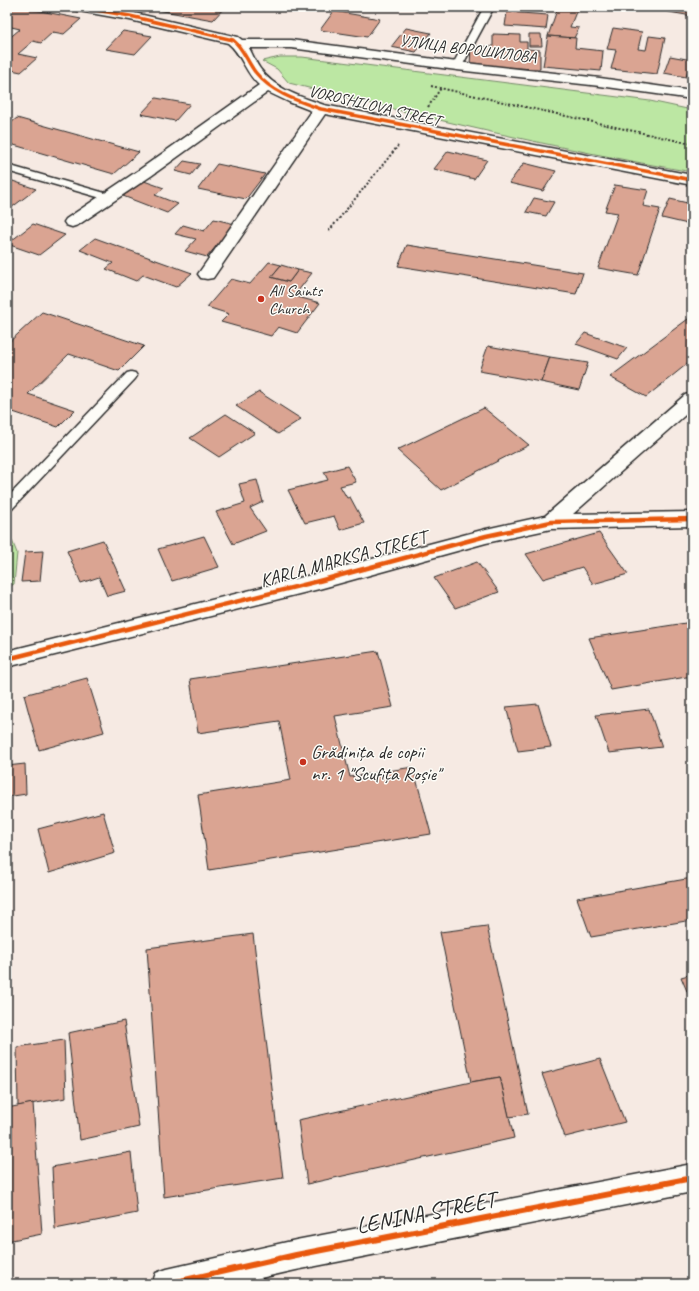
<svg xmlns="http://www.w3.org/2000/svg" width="699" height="1291" font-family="Caveat,sans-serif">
  <rect width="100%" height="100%" fill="#f6eae3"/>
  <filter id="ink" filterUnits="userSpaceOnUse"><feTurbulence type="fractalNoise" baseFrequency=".025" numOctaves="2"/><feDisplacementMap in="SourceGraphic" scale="8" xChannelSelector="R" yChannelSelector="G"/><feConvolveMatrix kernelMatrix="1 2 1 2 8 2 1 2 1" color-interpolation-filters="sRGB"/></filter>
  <g filter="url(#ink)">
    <g fill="#bce7a3" stroke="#748967">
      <path d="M280 57H302L650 101 692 110V172C557 149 422 117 289 83L277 69 262 61Z"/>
      <polygon points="7,532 9,533 17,553 14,584 7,588"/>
    </g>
    <g fill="#daa492" stroke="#2b2b2b">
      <polygon points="9,7 20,7 81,19 64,34 53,32 41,43 33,41 18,54 37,58 21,72 7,69 7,40 20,29 7,26 7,9"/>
      <polygon points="154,7 225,7 213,20 152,9"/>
      <polygon points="558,7 578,7 570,27 579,28 574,38 548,36"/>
      <polygon points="640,7 692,7 692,16"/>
      <polygon points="334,11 380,19 367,37 320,30"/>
      <polygon points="507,12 548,15 546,29 505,26"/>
      <polygon points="406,28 431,33 416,52 391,47"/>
      <polygon points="613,28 642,32 638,49 646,50 649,36 665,38 657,74 611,69 616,50 607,49"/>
      <polygon points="123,31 152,36 135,54 106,49"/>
      <polygon points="493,34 520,35 520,42 527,42 527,49 540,50 540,69 470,66 471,46 493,47"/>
      <polygon points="529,34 541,34 542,46 529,46"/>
      <polygon points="548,36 576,38 575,48 603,51 601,71 543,66"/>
      <polygon points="670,56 692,60 686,77 664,73"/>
      <polygon points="156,98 190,104 175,121 141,114"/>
      <polygon points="17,118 139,152 114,174 7,143 7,126"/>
      <polygon points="448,151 487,160 474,179 434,169"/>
      <polygon points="184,161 200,164 191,175 175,171"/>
      <polygon points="524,163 556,171 543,191 509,183"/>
      <polygon points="217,164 265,174 246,199 198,189"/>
      <polygon points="7,179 36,189 7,211"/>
      <polygon points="144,181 164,188 155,195 178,204 167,213 123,196"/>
      <polygon points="615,185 648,190 643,206 660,209 638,275 598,268 618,213 605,211"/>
      <polygon points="534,198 554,202 546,216 526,212"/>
      <polygon points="670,199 692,204 692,225 662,218"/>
      <polygon points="214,219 235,224 207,257 185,251 196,239 175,234 183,225 204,231"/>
      <polygon points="33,224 65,235 39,255 7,244"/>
      <polygon points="95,238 192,273 176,287 143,275 136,281 106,269 113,263 80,250"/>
      <polygon points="407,245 583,273 576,294 398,266"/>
      <polygon points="269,262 281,265 271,277 289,282 298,270 312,273 294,296 320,303 297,333 278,327 271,336 221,322 229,314 207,307 231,279 250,284"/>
      <polygon points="281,265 298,270 289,282 271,277"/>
      <polygon points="42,312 144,346 119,371 69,354 28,394 75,410 58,427 7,410 7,344"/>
      <polygon points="692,316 692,360 646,397 610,377"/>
      <polygon points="585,333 627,348 618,359 576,344"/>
      <polygon points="488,346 550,357 541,382 479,371"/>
      <polygon points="550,357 588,363 579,390 541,382"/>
      <polygon points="259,392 301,419 278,434 236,406"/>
      <polygon points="484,408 529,445 441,490 397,450"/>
      <polygon points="226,414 255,433 219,457 190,438"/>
      <polygon points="347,466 356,482 340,486 347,498 350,497 364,523 340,530 334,516 305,523 288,490 328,480 324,472"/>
      <polygon points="257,480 263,502 250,508 266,531 233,544 216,512 245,503 239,484"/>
      <polygon points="599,533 628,574 593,584 582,567 543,579 526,554"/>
      <polygon points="204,536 219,567 172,581 158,549"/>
      <polygon points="103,540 126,591 107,596 99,577 81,583 67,551"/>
      <polygon points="43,551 40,581 21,582 25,552"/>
      <polygon points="477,562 499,592 455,608 434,578"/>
      <polygon points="692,622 692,676 611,690 589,638"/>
      <polygon points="378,651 393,707 335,716 350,777 413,767 431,834 209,870 198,795 291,780 279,721 198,733 190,679"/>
      <polygon points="87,678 104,732 39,750 24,695"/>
      <polygon points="538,704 551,747 518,751 506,707"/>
      <polygon points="649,709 662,747 609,753 596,715"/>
      <polygon points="25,764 26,794 7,797 7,766"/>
      <polygon points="103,812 115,853 49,873 38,829"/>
      <polygon points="692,878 692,920 591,937 577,898"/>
      <polygon points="487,926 528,1114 509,1117 500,1077 471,1082 440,932"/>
      <polygon points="253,934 283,1178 164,1197 147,948"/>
      <polygon points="692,974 692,1003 681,977"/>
      <polygon points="124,1021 139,1127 80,1140 68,1033"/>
      <polygon points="64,1040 66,1098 18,1106 17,1047"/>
      <polygon points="600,1059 625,1122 565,1137 542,1074"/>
      <polygon points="500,1077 514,1138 307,1184 298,1120 471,1082"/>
      <polygon points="33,1103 42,1234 7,1241 7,1108"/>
      <polygon points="131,1152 137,1213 55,1229 52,1167"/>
    </g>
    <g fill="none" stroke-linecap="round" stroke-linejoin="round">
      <g stroke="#2b2b2b" stroke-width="3">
        <g id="lane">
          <polygon points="484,7 494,7 462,66 457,69 454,68 452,66"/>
          <polygon points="7,165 112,195 113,197 108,200 7,171"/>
          <polygon points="131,372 135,373 137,376 135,379 12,509 7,511 7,498 127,373"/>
        </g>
      </g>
      <g stroke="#2b2b2b" stroke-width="3">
        <g id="street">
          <path d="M72 7H102L130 12 238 37 242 40H291L457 62 600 78 692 91V99L600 86 457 70 291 48H249C253 55 256 64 261 70 276 90 302 97 324 105L692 175V185L325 114 213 278 207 279 201 278 198 274 312 111 289 102 268 92 151 176 78 225 72 227 66 225 64 222 66 219 139 170 259 85C245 73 242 54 228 43L130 20 79 11 74 10Z"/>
          <polygon points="692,393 692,409 573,514 692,512 692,526 551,529 486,543 319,589 7,667 7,651 319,573 486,529 545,516 685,395"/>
        </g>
      </g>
      <g stroke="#2b2b2b" stroke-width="3">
        <polygon id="secondary" points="692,1164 692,1192 296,1270 234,1284 152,1284 156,1273 167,1269 296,1240"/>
      </g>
      <g stroke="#2b2b2b" stroke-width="2" stroke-dasharray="2 2" stroke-linecap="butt">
        <polyline points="431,86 692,144"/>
        <polyline points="428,107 441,88"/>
        <polyline points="329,231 398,146"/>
      </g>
      <use href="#lane" fill="#fdfcf7" fill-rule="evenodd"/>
      <use href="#street" fill="#fdfcf7" fill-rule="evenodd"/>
      <use href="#secondary" fill="#fdfcf7" fill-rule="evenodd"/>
      <g stroke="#fdfcf7" stroke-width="5.5">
        <path id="cycleway-far2" d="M79 7 130 16 233 40C244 49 247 62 256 73 272 93 298 101 321 109L692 180"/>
      </g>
      <g stroke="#fdfcf7" stroke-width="7">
        <polyline id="cycleway-far1" points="7,659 319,581 486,536 551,522 692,519"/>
      </g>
      <g stroke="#fdfcf7" stroke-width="8">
        <polyline id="cycleway" points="167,1284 296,1255 692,1178"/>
      </g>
      <use href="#cycleway-far2" stroke="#e8590c" stroke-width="3.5"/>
      <use href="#cycleway-far1" stroke="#e8590c" stroke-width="4.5"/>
      <use href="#cycleway" stroke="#e8590c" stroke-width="6"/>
    </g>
  </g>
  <g fill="#c8321e" stroke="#fdfcf7" stroke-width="1.5">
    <circle cx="261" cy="299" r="4"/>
    <circle cx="303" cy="762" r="4"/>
  </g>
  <g text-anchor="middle" stroke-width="3" stroke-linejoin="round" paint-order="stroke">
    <g font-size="16" fill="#2b2b2b" stroke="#fdfcf7">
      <text transform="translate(468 48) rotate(7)" y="6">УЛИЦА ВОРОШИЛОВА</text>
      <text transform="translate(375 105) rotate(13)" y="6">VOROSHILOVA STREET</text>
    </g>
    <g font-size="16" fill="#2b2b2b" stroke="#fdfcf7" text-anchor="start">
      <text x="269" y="296">All Saints<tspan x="269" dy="18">Church</tspan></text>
    </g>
    <g font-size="19" fill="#2b2b2b" stroke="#fdfcf7">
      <text transform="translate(343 558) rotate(-15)" y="7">KARLA MARKSA STREET</text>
    </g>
    <g font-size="19" fill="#2b2b2b" stroke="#fdfcf7" text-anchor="start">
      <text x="311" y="758">Grădinița de copii<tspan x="311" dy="22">nr. 1 "Scufița Roșie"</tspan></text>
    </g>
    <g font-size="23" fill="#2b2b2b" stroke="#fdfcf7">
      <text transform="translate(426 1212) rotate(-11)" y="8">LENINA STREET</text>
    </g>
  </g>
  <rect width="699" height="1291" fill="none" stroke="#fdfcf7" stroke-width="24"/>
  <rect x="12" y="12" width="675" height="1267" fill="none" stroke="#2b2b2b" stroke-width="1.5" filter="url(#ink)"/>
</svg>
